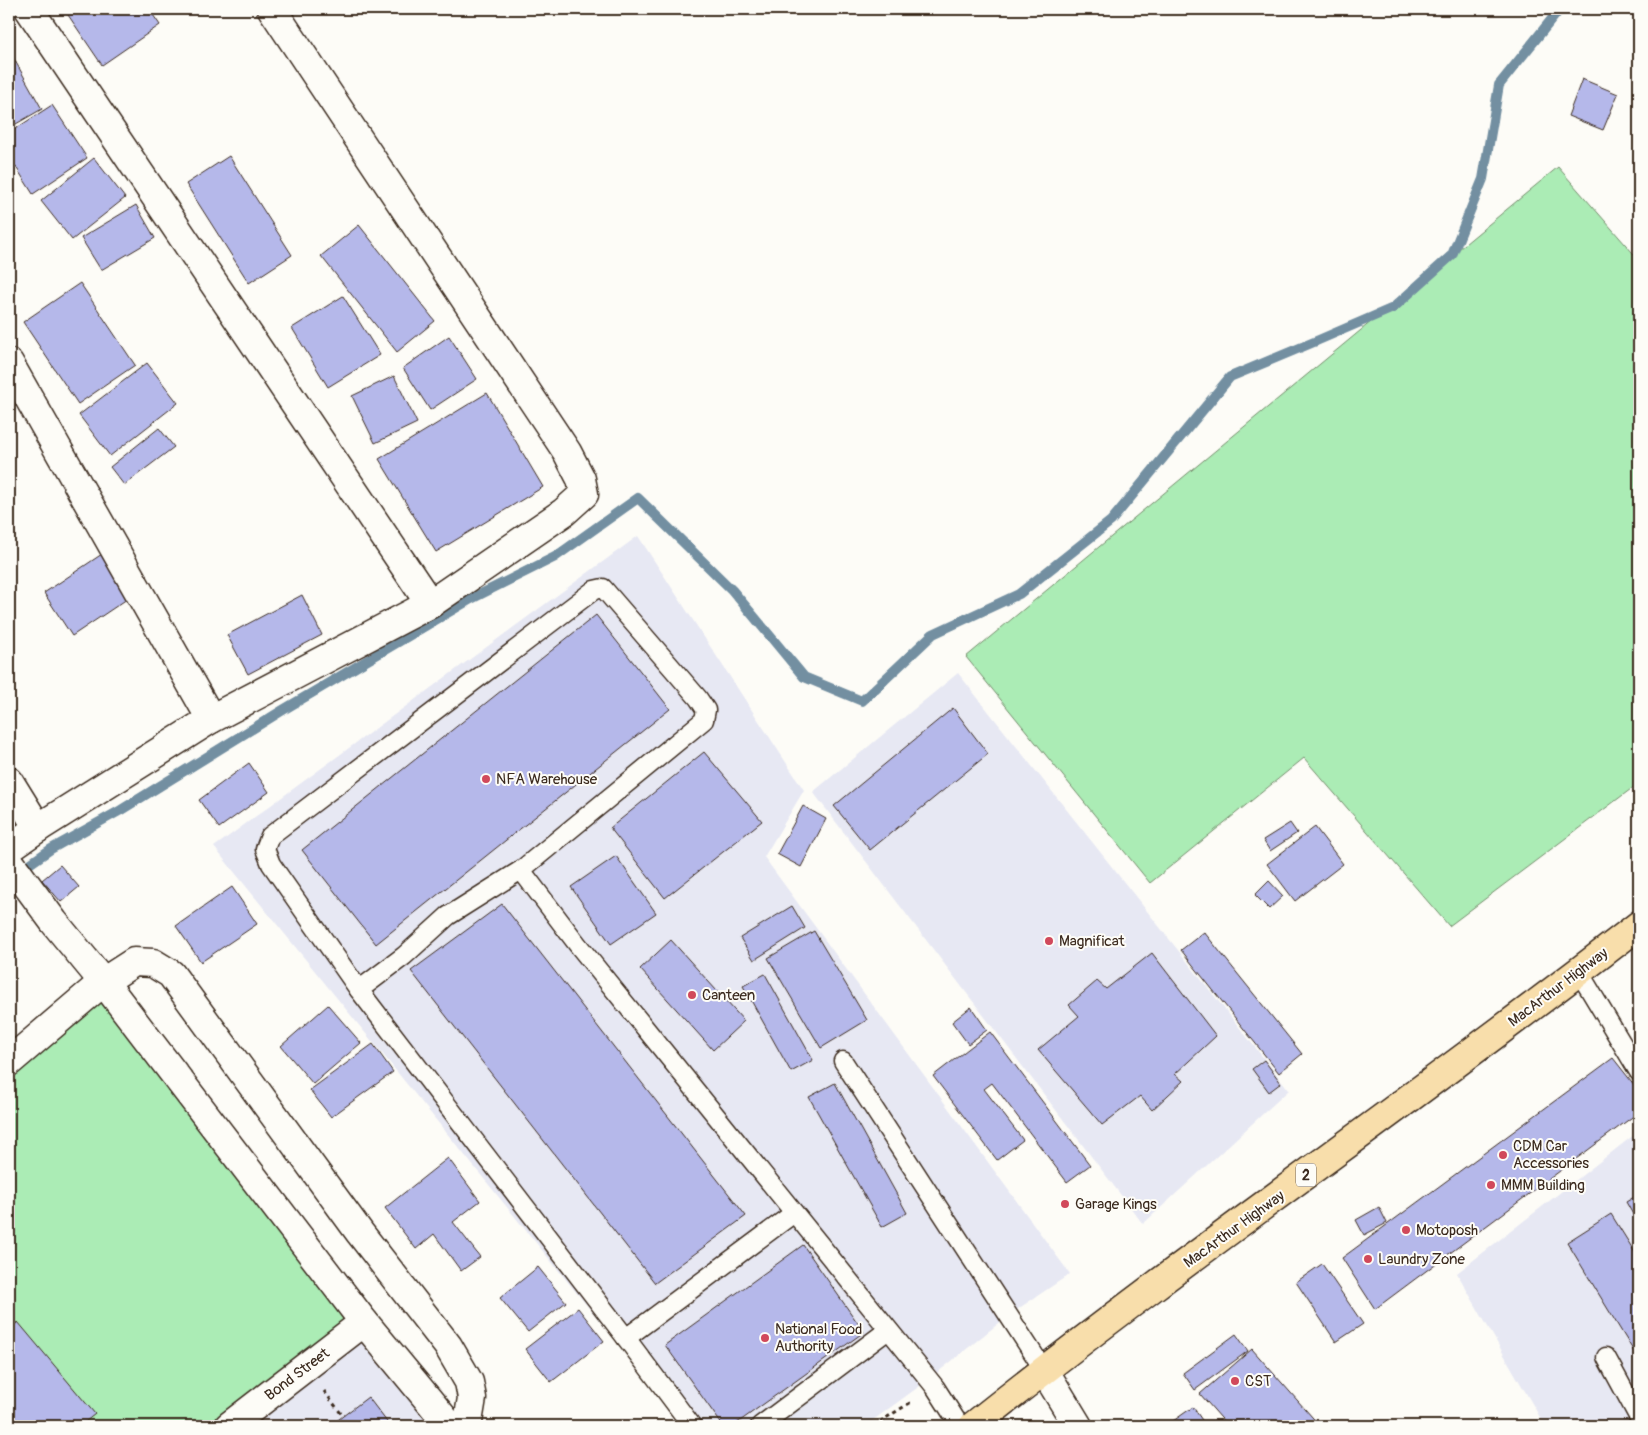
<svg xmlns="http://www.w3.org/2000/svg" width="1648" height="1435" font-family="Pangolin,sans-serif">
  <rect width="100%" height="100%" fill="#fdfcf7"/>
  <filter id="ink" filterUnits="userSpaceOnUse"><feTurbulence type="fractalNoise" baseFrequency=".02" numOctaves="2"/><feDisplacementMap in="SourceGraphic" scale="10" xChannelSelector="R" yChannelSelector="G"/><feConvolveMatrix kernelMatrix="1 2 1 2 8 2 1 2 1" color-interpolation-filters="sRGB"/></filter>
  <g filter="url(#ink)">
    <g fill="#e7e8f3">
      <polygon points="638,536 804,790 764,857 1070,1274 1009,1315 928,1380 865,1426 685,1426 214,847"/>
      <polygon points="958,673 1289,1090 1143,1224 813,792"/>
      <polygon points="1639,1131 1639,1426 1545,1426 1457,1273"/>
      <polygon points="364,1341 432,1426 253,1426"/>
    </g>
    <g fill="#abecb5" stroke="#738b6a">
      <polygon points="1558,167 1639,260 1639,783 1449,926 1304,758 1150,883 966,657"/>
      <polygon points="103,982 364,1322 228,1426 9,1426 9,1062"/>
    </g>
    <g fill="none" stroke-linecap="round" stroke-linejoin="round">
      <polyline stroke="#738fa1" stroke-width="10" points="18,872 51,849 121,810 283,710 471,599 555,557 638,498 732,590 804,677 862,701 933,634 1019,594 1111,521 1230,377 1314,342 1393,308 1452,255 1483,179 1499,85 1560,9"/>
    </g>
    <g fill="#b5b8ea" stroke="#3b2a1e">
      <polygon points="64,9 149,9 160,25 102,65"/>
      <polygon points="9,50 42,109 9,128"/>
      <polygon points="1582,79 1618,94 1603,130 1568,116"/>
      <polygon points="52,105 87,158 33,194 9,156 9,133"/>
      <polygon points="229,156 292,255 249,283 186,184"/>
      <polygon points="94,158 125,198 72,240 41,201"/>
      <polygon points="136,205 155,238 101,270 81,238"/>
      <polygon points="359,225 435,321 397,352 321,256"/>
      <polygon points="80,283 135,365 78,404 23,322"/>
      <polygon points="343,296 380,355 328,387 292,328"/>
      <polygon points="449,336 477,379 430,410 403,368"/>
      <polygon points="147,363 178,403 110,456 79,415"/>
      <polygon points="394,376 417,423 375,443 352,396"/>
      <polygon points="487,393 543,487 436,552 379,459"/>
      <polygon points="159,428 174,447 124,485 110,467"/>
      <polygon points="105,552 133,595 72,636 44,593"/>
      <polygon points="302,595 322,635 248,674 227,635"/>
      <polygon points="596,615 670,709 376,944 302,850"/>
      <polygon points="953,708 988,754 870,850 834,806"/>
      <polygon points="704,752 762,821 665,898 610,828"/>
      <polygon points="249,763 269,792 219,828 199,800"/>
      <polygon points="803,806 826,819 801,867 777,854"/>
      <polygon points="1290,823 1297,833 1270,851 1263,840"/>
      <polygon points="1315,827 1343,864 1295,901 1267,864"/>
      <polygon points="616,856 656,913 611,944 571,887"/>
      <polygon points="60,865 79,887 61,902 42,880"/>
      <polygon points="1269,881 1283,896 1269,909 1255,895"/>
      <polygon points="232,887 257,924 201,962 176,926"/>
      <polygon points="502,904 746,1216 655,1283 411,971"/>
      <polygon points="792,906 805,928 754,960 740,938"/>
      <polygon points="814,931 867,1020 821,1048 768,958"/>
      <polygon points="1204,932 1302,1054 1279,1073 1181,950"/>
      <polygon points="671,940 744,1021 713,1050 640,969"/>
      <polygon points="1152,953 1216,1036 1175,1074 1183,1081 1152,1110 1140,1096 1102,1125 1038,1050 1079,1016 1069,1005 1097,981 1106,989"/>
      <polygon points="765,974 813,1060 791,1072 743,986"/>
      <polygon points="328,1005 361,1043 313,1084 281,1046"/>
      <polygon points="971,1007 987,1030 968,1044 952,1022"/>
      <polygon points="990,1032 1090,1165 1067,1182 992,1083 984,1089 1023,1140 997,1160 933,1076"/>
      <polygon points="373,1044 393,1072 331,1117 310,1090"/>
      <polygon points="1613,1058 1639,1091 1639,1112 1375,1309 1342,1258"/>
      <polygon points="1264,1060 1281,1083 1269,1092 1252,1069"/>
      <polygon points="835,1083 907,1213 882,1227 809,1097"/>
      <polygon points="448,1158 480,1201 453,1222 480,1257 461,1271 434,1234 416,1249 385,1208"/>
      <polygon points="1639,1194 1639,1225 1626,1202"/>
      <polygon points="1379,1207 1387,1223 1364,1235 1356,1220"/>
      <polygon points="1611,1214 1639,1259 1639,1360 1567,1242"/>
      <polygon points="803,1245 864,1332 733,1426 723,1426 665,1345"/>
      <polygon points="1322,1264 1363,1324 1336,1342 1296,1282"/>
      <polygon points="538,1267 566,1302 528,1332 500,1298"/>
      <polygon points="578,1308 604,1341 551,1382 525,1349"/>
      <polygon points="18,1322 95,1414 80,1426 11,1426 9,1424 9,1330"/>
      <polygon points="1236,1334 1248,1351 1195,1390 1183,1373"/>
      <polygon points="1252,1349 1320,1426 1228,1426 1200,1394"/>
      <polygon points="368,1397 390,1426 330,1426 343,1416"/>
      <polygon points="1193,1407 1206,1426 1166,1426"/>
    </g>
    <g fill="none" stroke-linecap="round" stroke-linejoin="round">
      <g stroke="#3b2a1e" stroke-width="21">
        <g id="service">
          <polyline points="1579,972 1639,1072"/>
          <polyline points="359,990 271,864 265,849 270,836 594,590 603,588 698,698 706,710 704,720 521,870"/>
          <polyline points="843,1061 1044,1370"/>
          <polyline points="626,1338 794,1213"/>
          <polyline points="1606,1357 1639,1418"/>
          <polyline points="692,1426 626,1338 359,990 404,956 448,916 521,870 578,945 935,1387 960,1426"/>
          <polyline points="760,1426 888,1330"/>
        </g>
      </g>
      <g stroke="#3b2a1e" stroke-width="31">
        <g id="minor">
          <polyline points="29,9 430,604"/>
          <polyline points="9,363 211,719 38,828 9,848"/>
          <polyline points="211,719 430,604 564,512 584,494 581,479 567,452 272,9"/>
          <polyline points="9,781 38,828"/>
          <polyline points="9,861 54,922 110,990 364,1322 450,1426"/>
          <polyline points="9,1062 103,982 134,962 153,963 171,974 360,1233 448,1346 469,1382 472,1398 468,1422 465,1426"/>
          <polyline points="1044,1370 1078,1426"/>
          <polyline points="229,1426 364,1322"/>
        </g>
      </g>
      <g stroke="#3b2a1e" stroke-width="31">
        <path id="trunk" d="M973 1426C1190 1253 1420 1096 1639 925"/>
      </g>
      <g stroke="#3b2a1e" stroke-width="3" stroke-dasharray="4 4" stroke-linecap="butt">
        <polyline points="324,1391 343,1416"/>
        <polyline points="873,1426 913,1401"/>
      </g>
      <use href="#service" stroke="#fdfcf7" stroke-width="18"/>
      <use href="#minor" stroke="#fdfcf7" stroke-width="28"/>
      <use href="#trunk" stroke="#f8deab" stroke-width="28"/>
    </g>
  </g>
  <g fill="#d1495b" stroke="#fdfcf7" stroke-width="2">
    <circle cx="486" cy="779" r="5"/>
    <circle cx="1049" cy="941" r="5"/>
    <circle cx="692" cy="995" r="5"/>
    <circle cx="1503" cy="1155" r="5"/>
    <circle cx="1491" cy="1185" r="5"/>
    <circle cx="1065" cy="1204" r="5"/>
    <circle cx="1406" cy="1230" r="5"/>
    <circle cx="1368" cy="1259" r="5"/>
    <circle cx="765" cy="1338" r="5"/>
    <circle cx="1235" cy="1381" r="5"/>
  </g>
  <g text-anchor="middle" stroke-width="4" stroke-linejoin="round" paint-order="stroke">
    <rect fill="#fdfcf7" stroke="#75695f" stroke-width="1" x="1296" y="1163.5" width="20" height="23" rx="4"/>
    <g font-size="14" font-weight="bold" fill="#3b2a1e">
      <text x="1306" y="1180">2</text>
    </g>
    <g font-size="15" fill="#3b2a1e" stroke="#fdfcf7" text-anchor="start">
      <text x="496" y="784">NFA Warehouse</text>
      <text x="1059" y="946">Magnificat</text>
      <text x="702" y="1000">Canteen</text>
      <text x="1513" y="1151">CDM Car<tspan x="1513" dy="17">Accessories</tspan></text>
      <text x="1501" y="1190">MMM Building</text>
      <text x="1075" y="1209">Garage Kings</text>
      <text x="1416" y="1235">Motoposh</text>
      <text x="1378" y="1264">Laundry Zone</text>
      <text x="775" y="1334">National Food<tspan x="775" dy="17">Authority</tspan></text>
      <text x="1245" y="1386">CST</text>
    </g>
    <g font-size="15" fill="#3b2a1e" stroke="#fdfcf7">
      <text transform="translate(1558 987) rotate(-37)" y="5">MacArthur Highway</text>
      <text transform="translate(1234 1229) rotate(-36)" y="5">MacArthur Highway</text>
      <text transform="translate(297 1374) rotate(-37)" y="5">Bond Street</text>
    </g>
  </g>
  <rect width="1648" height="1435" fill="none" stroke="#fdfcf7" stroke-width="30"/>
  <rect x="15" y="15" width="1618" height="1405" fill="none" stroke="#3b2a1e" stroke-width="2" filter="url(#ink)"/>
</svg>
